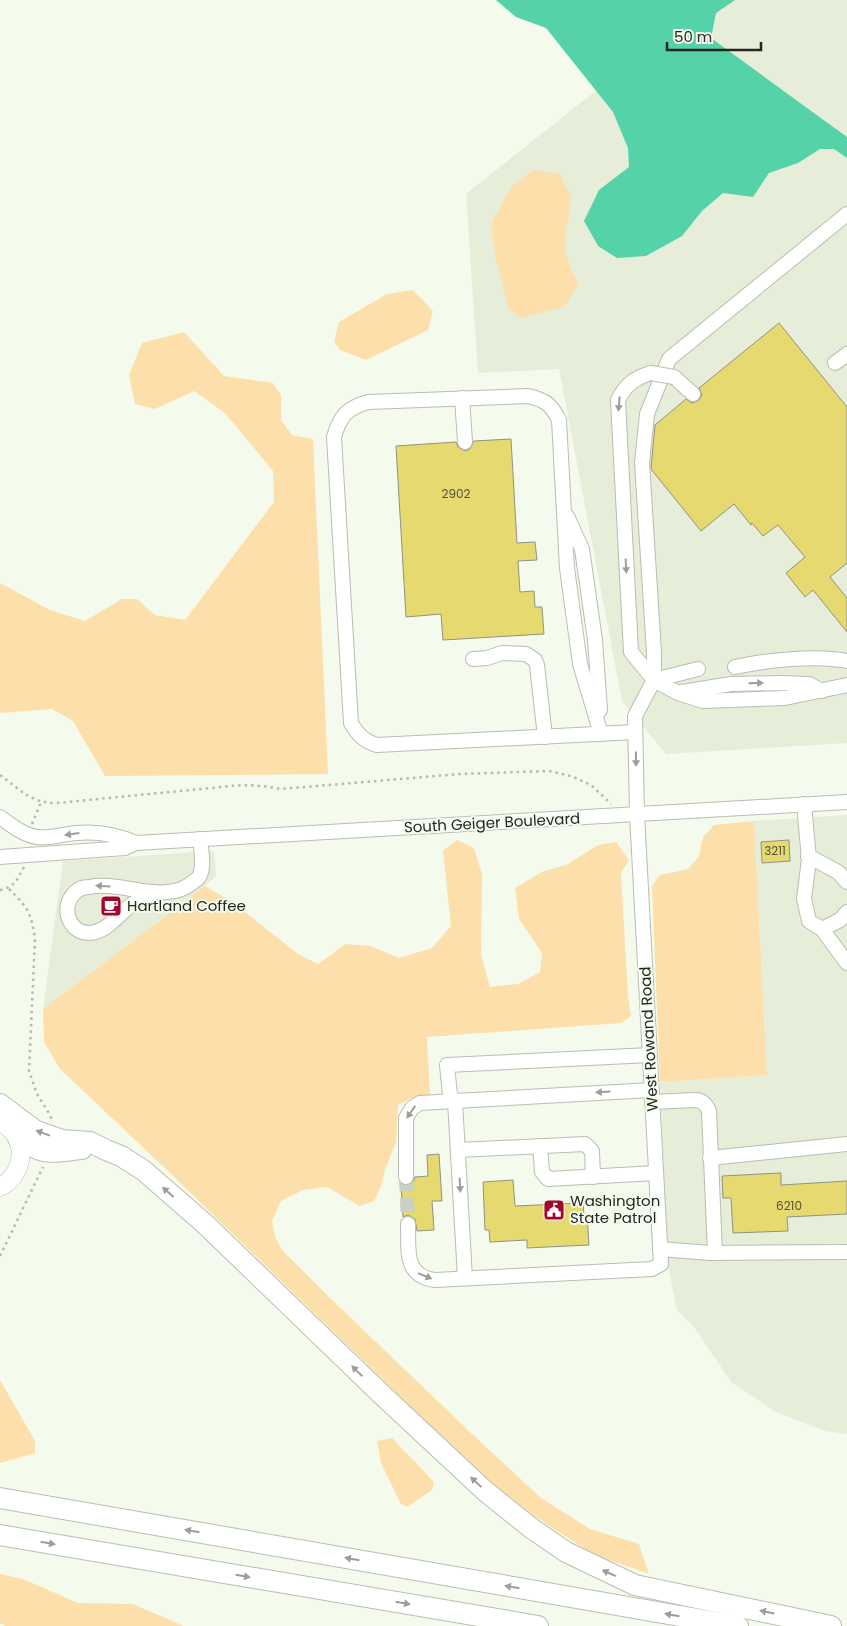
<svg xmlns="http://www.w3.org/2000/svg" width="847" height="1626" font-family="Poppins,sans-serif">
  <rect width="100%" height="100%" fill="#f5fbec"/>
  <g fill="#e6eed9">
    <polygon points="710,0 847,0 847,743 666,754 622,701 559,369 478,373 466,194"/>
    <polygon points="847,815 847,1434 825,1431 776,1412 732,1383 696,1330 677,1310 668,1265 660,1082 767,1075 754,821"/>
    <polygon points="214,851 216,876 205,886 43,1009 63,861"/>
  </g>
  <g fill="#fddfab">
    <polygon points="533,170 560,174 571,196 564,250 578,285 564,307 520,318 509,309 496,260 491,224 511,187"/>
    <polygon points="413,290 433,311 428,330 366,360 340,350 334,342 339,322 387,294"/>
    <polygon points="184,332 224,376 273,383 281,395 281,420 292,435 313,439 328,774 105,776 73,721 52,709 0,713 0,583 50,610 85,621 122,599 137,599 155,615 185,620 274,502 273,471 225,413 194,391 155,409 135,404 129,375 142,343"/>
    <polygon points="754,821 767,1075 660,1082 652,886 660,875 688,869 699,856 703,837 714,825"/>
    <polygon points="457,840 474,848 482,874 481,955 490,987 518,984 540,972 542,953 519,919 515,888 542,872 568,864 598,845 616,842 629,860 621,873 628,996 631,1016 621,1023 427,1037 430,1095 410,1099 398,1105 396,1142 385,1170 381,1186 374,1201 360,1206 327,1187 303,1190 281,1201 272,1221 275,1236 282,1250 330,1298 470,1432 541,1498 590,1529 639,1544 649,1574 593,1554 531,1514 478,1472 168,1171 60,1069 44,1042 43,1009 205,886 231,901 298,954 318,964 331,955 345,944 370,946 399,958 432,948 451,926 443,851"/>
    <polygon points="0,1380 35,1441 35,1453 0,1463"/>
    <polygon points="392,1438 434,1482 432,1490 407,1507 401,1504 381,1463 377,1441"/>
    <polygon points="0,1574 23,1579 78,1603 133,1604 184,1626 5,1626 0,1623"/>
  </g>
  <polygon fill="#55d2a7" points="496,0 735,0 716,13 711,38 847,137 847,158 834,149 820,149 798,163 769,173 753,197 723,193 702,211 682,236 646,256 617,258 598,246 584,221 599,190 629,167 628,148 613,112 546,28 516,17"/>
  <g fill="#e5d970" stroke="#929183">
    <polygon points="779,323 847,407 847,563 830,577 847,598 847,632 813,590 805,597 786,573 805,557 778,525 763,536 752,523 751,525 734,504 701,531 651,469 655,425 686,399 692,403 699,400 702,395 699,388"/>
    <polygon points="511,439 517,543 535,542 537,560 518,561 520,592 534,591 535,607 542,607 544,634 443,640 441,614 406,617 396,446 456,442 458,447 465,451 470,449 474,441"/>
    <polygon points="789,840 790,861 762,863 761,842"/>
    <polygon points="116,896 121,902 107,915 101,908"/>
    <polygon points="439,1154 442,1201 432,1201 434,1230 417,1231 415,1219 408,1215 403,1217 401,1184 406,1186 410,1185 413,1182 415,1177 428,1176 427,1155"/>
    <polygon points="781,1173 781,1185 847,1181 847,1214 787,1217 788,1231 733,1233 731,1198 723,1198 722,1176"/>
    <polygon points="513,1180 515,1206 583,1203 584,1215 587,1214 589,1245 527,1248 527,1240 490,1242 489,1230 485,1230 483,1182"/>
  </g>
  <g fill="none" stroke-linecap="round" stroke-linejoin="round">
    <polyline stroke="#cbd1c4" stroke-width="14" stroke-dasharray="14 7" stroke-linecap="butt" points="406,1177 408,1224"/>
    <g stroke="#b8beb0" stroke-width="16">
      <g id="minor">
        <polyline points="835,363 847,354"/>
        <path d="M651 373C635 378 626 384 618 400L631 652 654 680 678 693 703 701 785 698 847 685"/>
        <polyline points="674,377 693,394"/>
        <polyline points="462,398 465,442"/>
        <polyline points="567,516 582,549 595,640 600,710"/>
        <polyline points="473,659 487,658 502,653 526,654 535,660 537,665 545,737"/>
        <path d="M735 667C767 660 816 655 847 661"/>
        <polyline points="654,680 698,669"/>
        <polyline points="682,692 731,684 781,683 809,684 822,691"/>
        <path d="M601 734 580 664 567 568 559 420C551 404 545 400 528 396L368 402C347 408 340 416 334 437L351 723C358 735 364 741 377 745L635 732"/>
        <polyline points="804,804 809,859 804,899 809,921 822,929 847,963"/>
        <path d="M0 817C11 825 23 835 37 837 50 839 63 834 76 833 97 831 116 834 136 843"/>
        <polyline points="808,856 838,872 847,882"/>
        <polyline points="0,857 125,848 136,843 847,802"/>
        <path d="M151 893C146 896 140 899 134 903 121 911 111 928 95 932 71 939 56 906 78 890 81 888 85 887 89 887 121 880 166 906 193 882 195 881 197 879 199 877 205 867 201 850 200 839"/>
        <polyline points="822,929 840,920 847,912"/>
        <polyline points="455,1101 450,1095 447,1065 650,1055"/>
        <path d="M652 1102 695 1100C702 1100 706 1104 709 1111L715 1253"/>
        <polyline points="540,1146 542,1172 548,1179 656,1173"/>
        <polyline points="458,1150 585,1144 592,1151 593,1177"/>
        <polyline points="710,1158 847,1144"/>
        <polyline points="406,1177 406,1118 412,1108 420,1103 455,1101"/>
        <path d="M408 1224C409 1249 403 1276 435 1280L652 1269 661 1264 637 814 635 716 654 680V653L642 463 647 414 669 359 847 214"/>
        <polyline points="660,1249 710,1253 847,1252"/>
        <polyline points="465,1278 455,1101 652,1090"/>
      </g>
    </g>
    <g stroke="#b8beb0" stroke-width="19">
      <path id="major" d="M0 1122C28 1135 27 1173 0 1187"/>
    </g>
    <g stroke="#b8beb0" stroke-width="22">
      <g id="highway">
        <polyline points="0,1104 36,1131 62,1140 90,1142 106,1150 121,1156 143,1170 205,1224 379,1392 485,1491 531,1528 566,1552 635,1585 831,1626"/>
        <path d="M18 1138C45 1157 51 1152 82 1149"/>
        <polyline points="0,1498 738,1626"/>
        <polyline points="0,1535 538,1626"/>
      </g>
    </g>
    <g stroke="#b6baae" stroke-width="2.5" stroke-dasharray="2.5 4" stroke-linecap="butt">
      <path d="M0 775C21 790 30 803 57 803L222 787C243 784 261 785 281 789L459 774 549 771 571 776 591 785 611 804"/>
      <polyline points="32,824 41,802"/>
      <path d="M9 889C28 908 31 912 35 939L29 1071 37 1094 50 1115 52 1121"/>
      <path d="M0 890C15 887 17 880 24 867"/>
      <polyline points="0,1256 43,1167"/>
    </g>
    <use href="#minor" stroke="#fff" stroke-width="14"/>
    <use href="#major" stroke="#fff" stroke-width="18"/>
    <use href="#highway" stroke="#fff" stroke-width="20"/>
    <g stroke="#b8beb0" stroke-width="16" stroke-linecap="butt">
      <polyline id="minor-bridge" points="651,373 674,377"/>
    </g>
    <use href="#minor-bridge" stroke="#fff" stroke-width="14"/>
  </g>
  <defs><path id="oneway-solid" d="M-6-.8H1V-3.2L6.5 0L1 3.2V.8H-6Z" transform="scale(1.25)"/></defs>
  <g fill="#9d9e9c">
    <use href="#oneway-solid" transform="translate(619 404) rotate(95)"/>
    <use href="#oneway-solid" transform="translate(626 566) rotate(87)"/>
    <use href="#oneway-solid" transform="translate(756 683) rotate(-1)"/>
    <use href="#oneway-solid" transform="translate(636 759) rotate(89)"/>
    <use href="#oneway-solid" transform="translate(72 834) rotate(172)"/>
    <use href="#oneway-solid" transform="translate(103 886) rotate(-176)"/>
    <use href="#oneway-solid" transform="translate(603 1092) rotate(177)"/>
    <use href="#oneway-solid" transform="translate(411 1112) rotate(125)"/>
    <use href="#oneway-solid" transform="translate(43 1133) rotate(-160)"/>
    <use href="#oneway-solid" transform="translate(460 1185) rotate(87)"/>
    <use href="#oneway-solid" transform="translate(168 1192) rotate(-139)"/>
    <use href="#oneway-solid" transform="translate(425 1276) rotate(22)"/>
    <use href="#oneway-solid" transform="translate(357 1371) rotate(-136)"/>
    <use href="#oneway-solid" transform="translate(476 1482) rotate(-137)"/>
    <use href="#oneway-solid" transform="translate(192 1531) rotate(-170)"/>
    <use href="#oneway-solid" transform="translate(48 1543) rotate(10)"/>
    <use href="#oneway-solid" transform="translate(352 1559) rotate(-170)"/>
    <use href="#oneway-solid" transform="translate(609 1573) rotate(-156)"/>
    <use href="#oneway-solid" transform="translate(243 1576) rotate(10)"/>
    <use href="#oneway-solid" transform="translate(512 1587) rotate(-170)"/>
    <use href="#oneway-solid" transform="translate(403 1603) rotate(10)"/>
    <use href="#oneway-solid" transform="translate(767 1612) rotate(-168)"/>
    <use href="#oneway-solid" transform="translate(672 1615) rotate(-170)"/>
  </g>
  <defs>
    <g id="cafe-square" transform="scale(1.125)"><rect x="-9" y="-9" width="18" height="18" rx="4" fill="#a3042f" stroke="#f5fbec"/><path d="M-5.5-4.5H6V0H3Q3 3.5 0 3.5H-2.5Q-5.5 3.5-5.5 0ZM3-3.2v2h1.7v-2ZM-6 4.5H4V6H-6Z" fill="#fff"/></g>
    <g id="civic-square" transform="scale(1.125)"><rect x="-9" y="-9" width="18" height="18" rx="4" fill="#a3042f" stroke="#f5fbec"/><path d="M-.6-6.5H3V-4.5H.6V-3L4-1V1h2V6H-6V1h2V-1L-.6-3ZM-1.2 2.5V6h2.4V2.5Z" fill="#fff"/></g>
  </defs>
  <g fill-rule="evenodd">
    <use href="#cafe-square" x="111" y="906"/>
    <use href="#civic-square" x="554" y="1210"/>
  </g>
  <g text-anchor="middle" stroke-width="4" stroke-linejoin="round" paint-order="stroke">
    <g font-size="12" fill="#555436">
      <text x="456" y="498">2902</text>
      <text x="775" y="855">3211</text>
      <text x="789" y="1210">6210</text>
    </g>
    <g font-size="15" fill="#252722" stroke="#f5fbec">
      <text transform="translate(492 823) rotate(-3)" y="5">South Geiger Boulevard</text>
      <text transform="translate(649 1039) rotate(-93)" y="5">West Rowand Road</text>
    </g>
    <g font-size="15" fill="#252722" stroke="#f5fbec" text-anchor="start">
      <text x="127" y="911">Hartland Coffee</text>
      <text x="570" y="1206">Washington<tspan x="570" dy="17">State Patrol</tspan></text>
    </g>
  </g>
  <path d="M667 42v8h94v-8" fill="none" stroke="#252722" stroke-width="2.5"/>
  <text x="674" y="42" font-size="15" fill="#252722" stroke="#f5fbec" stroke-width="4" paint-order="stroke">50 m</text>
</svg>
